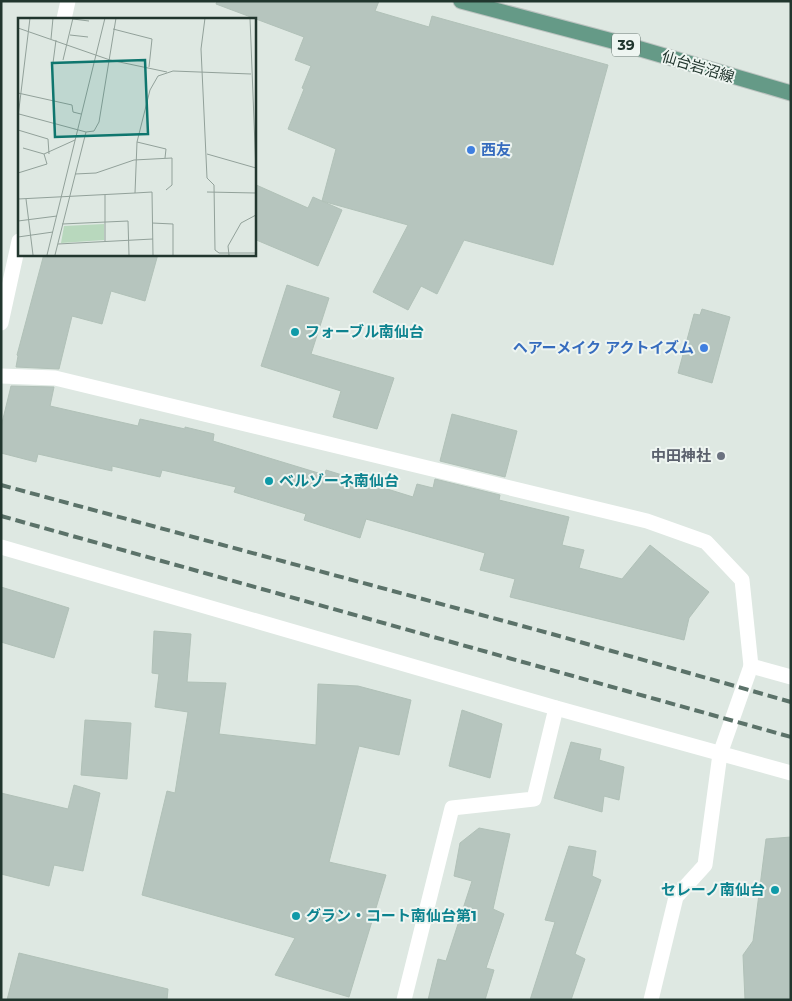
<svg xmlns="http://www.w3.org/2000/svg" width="792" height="1001" font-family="Montserrat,'Noto Sans JP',sans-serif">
  <rect width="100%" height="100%" fill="#dee8e2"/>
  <g fill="#b6c5be" stroke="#b1c1b8">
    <polygon points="217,1 379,1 375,11 429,27 432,16 608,65 553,265 464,240 437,294 421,286 408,310 373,292 408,225 322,201 336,149 288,129 304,89 302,88 311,66 295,60 304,37 216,4"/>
    <polygon points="254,184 308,208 313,197 342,210 318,266 254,239"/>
    <polygon points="44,254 158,254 145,301 111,291 102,324 72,316 59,369 16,367 18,356 17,355"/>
    <polygon points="287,285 329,298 311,354 394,378 377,429 333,417 341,391 261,366"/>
    <polygon points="702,309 730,317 712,383 678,373 694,314 700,315"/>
    <polygon points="11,386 54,387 50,406 138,426 140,419 185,429 185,427 214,434 213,441 325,475 326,470 413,497 417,484 433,488 435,479 500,495 499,500 569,517 562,545 584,550 579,568 622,579 650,545 709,592 689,618 684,640 510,597 515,579 480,570 485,553 366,519 360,538 304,520 306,514 234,492 236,487 162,470 160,477 112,466 112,471 38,454 36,462 1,453 1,427"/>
    <polygon points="452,414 517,431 505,477 440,461"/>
    <polygon points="1,587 69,608 54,658 1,642"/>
    <polygon points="154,631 191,634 187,682 226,683 219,734 316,745 318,684 358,686 411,700 399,755 359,746 329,862 386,875 349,997 275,975 295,938 142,895 167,791 175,793 188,712 155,707 159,674 152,673"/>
    <polygon points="462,710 502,724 490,778 449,766"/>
    <polygon points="85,720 131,723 127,779 81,775"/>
    <polygon points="571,742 601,749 599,760 624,767 619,800 604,796 602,812 554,798"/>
    <polygon points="74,785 100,793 83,871 54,865 49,886 1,874 1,793 68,809"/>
    <polygon points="479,828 510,834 493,909 504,914 486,968 494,970 485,1000 428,1000 438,959 446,961 472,881 454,876 460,843"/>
    <polygon points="791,837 791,1000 745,1000 743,955 753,941 766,839"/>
    <polygon points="569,846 596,851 592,876 601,880 575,954 585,959 571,1000 530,1000 555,922 545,920"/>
    <polygon points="19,953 168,989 167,1000 7,1000"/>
  </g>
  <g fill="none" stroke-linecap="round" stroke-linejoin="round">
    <g stroke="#bcc3c0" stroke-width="17">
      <polyline id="major" points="461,1 620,43 791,93"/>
    </g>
    <g stroke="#fff" stroke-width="15">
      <polyline points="64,19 68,1"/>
      <polyline points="1,323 19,241"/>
      <polyline points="1,376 55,378 647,521 706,542 742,580 751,666 791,677"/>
      <polyline points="1,547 556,708 791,773"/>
      <polyline points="404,1000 452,808 534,799 556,708"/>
      <polyline points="651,1000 676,897 705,865 720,754 751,666"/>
    </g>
    <use href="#major" stroke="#659a87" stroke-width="15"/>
    <g stroke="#5b7269" stroke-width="4" stroke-dasharray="10 5" stroke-linecap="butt">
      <polyline points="1,485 552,634 791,702"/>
      <polyline points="1,516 791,737"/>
    </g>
  </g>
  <g fill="#3f7fe0" stroke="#eef5f1" stroke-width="2">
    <circle cx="471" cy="150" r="5"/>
    <circle cx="704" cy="348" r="5"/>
  </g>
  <g fill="#0f9aa8" stroke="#eef5f1" stroke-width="2">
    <circle cx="295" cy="332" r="5"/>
    <circle cx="269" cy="481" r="5"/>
    <circle cx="775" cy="890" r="5"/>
    <circle cx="296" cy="916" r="5"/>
  </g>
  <circle fill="#6b7280" stroke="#eef5f1" stroke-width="2" cx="721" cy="456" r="5"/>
  <g text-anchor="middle" stroke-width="4" stroke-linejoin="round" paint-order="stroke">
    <rect fill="#eef5f1" stroke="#5e6f68" stroke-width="1" x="612" y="33.5" width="28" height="23" rx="4"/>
    <g font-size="14" font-weight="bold" fill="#21362e">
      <text x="626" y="50">39</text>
    </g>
    <g font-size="15" fill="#21362e" stroke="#eef5f1">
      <text transform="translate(698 67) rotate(17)" y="5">仙台岩沼線</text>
    </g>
    <g font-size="15" font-weight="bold" fill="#366cbe" stroke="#eef5f1" text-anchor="start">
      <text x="481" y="155">西友</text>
      <text x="694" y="353" text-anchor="end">ヘアーメイク アクトイズム</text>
    </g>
    <g font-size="15" font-weight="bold" fill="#0d838f" stroke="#eef5f1" text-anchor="start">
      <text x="305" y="337">フォーブル南仙台</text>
      <text x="279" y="486">ベルゾーネ南仙台</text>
      <text x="765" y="895" text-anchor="end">セレーノ南仙台</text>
      <text x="306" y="921">グラン・コート南仙台第1</text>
    </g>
    <g font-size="15" font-weight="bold" fill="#5b616d" stroke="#eef5f1" text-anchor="end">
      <text x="711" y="461">中田神社</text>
    </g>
  </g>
  <g transform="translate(18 18)">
    <rect width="238" height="238" fill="#dee8e2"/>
    <path d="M86 206V222L43 225 46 208Z" fill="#b8d8bd"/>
    <path fill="none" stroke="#92a19a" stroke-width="1" d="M187 0 183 31 186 95 189 160 196 167 197 232 201 235H238M232 0 238 154M55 1 71 3M0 10 92 42 149 54M95 11 134 21 131 49M52 17 70 19M33 21 35 0M45 42 55 0M35 45 38 22M0 75 54 87 55 94 63 96M1 96 68 114M0 99 12 0M0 112 30 121 31 136M119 124 148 131 147 140M5 130 26 136M189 136 238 150M0 155 29 146 26 136 57 122M57 156 78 155 116 142 154 140V167L148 172M189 174 238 175M117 175 134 174 135 237M87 177V223M0 181 117 175 119 124 132 72 140 58 155 53 233 56M8 181 15 237M0 203 39 198M134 205 155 206V237M44 206 110 203 111 237M0 219 35 214M40 226 135 221M29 237 87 0M37 237 68 114 76 113 81 104 98 0M211 237 210 228 223 205 238 197"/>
    <path fill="#0f766e" fill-opacity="0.15" stroke="#0f766e" stroke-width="2.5" d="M127 42 130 116 37 119 34 45Z"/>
    <rect width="238" height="238" fill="none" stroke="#21362e" stroke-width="2.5"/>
  </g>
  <rect width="792" height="1001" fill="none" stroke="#21362e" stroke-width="5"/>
</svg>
